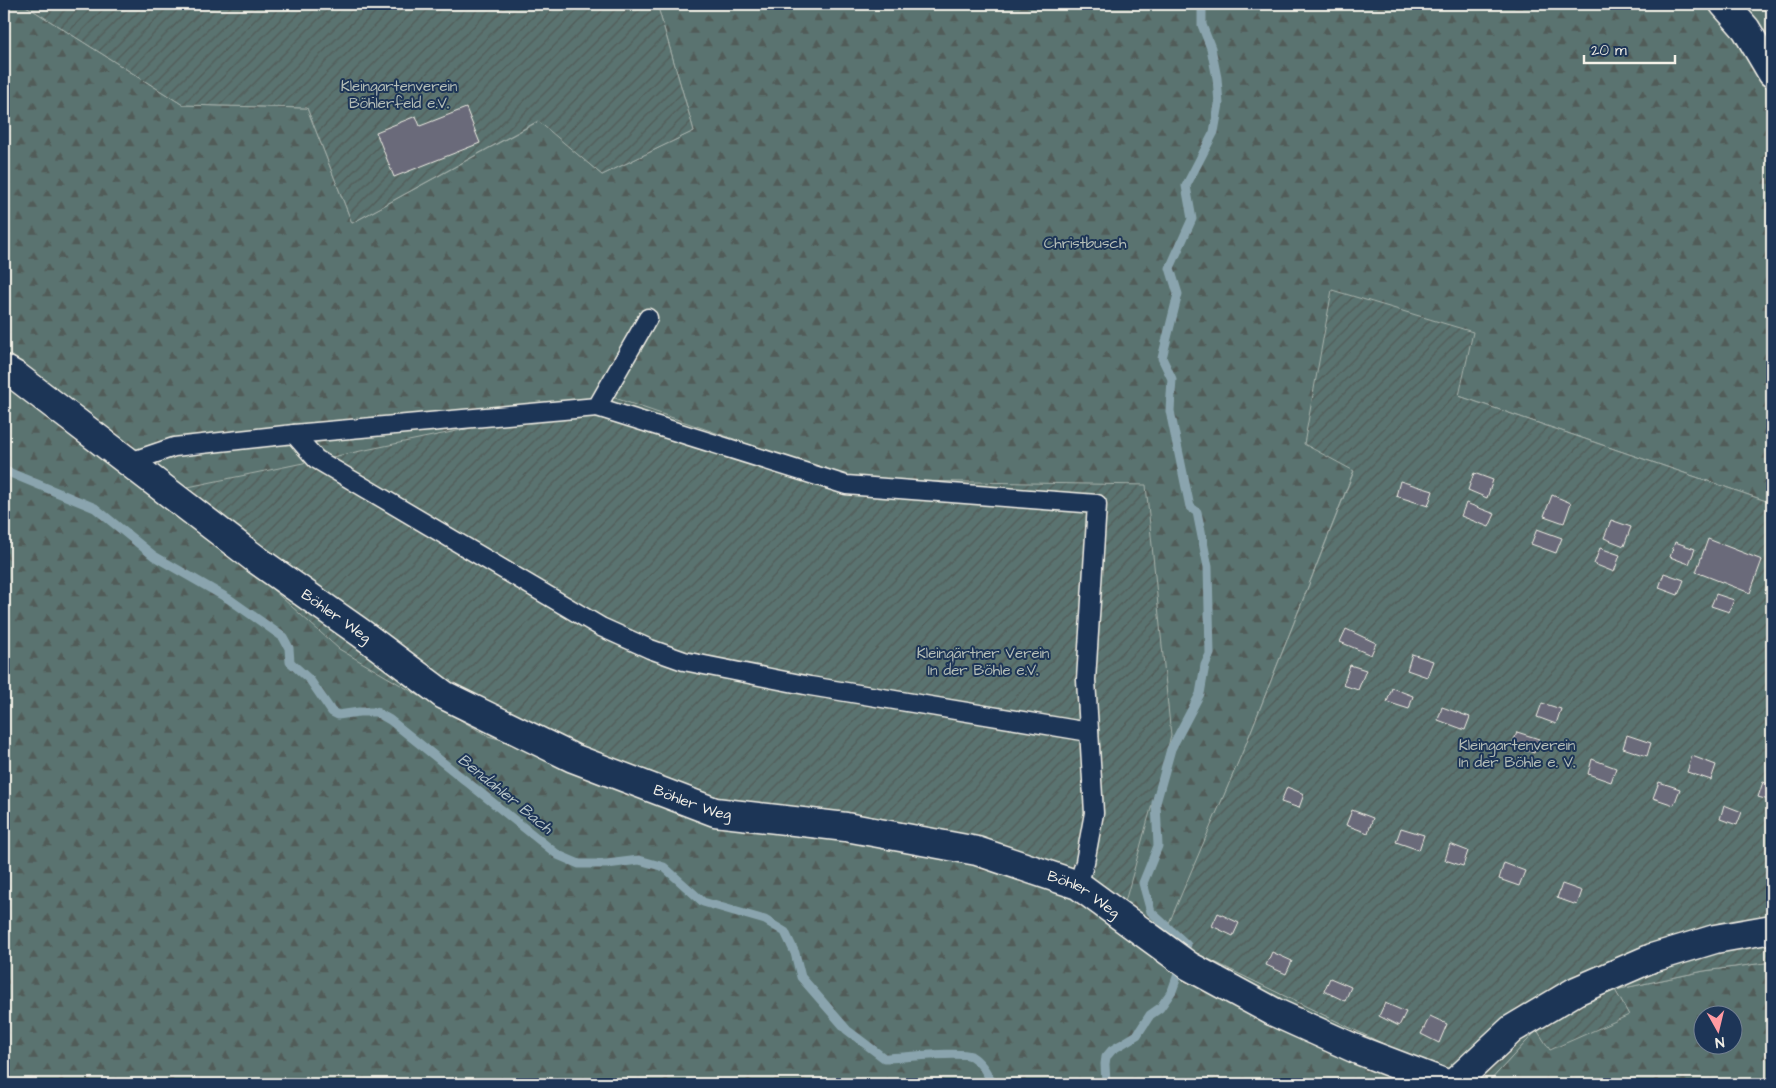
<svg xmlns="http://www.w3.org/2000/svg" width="1776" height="1088" font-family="'Architects Daughter',sans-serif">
  <defs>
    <pattern id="forest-firs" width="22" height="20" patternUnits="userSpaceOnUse" patternTransform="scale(1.25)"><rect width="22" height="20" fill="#5a736f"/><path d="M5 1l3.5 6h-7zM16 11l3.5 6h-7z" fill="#515b58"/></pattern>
    <pattern id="garden-furrows" width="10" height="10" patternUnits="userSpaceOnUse" patternTransform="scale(1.25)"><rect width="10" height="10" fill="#5a736f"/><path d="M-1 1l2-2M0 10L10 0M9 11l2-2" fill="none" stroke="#515b58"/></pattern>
  </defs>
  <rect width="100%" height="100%" fill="#2c405e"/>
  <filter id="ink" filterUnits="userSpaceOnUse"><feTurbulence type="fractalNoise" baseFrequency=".02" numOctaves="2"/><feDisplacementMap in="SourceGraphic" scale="10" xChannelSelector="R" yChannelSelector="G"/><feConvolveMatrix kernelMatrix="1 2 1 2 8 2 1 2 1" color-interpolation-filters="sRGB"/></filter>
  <g filter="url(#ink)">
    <g fill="url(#forest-firs)" stroke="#a7b2ac" fill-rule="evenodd">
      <path d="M4 4H23L183 105 307 108 352 223 539 121 602 175 694 131 657 4H1772V503L1459 396 1354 470 1246 744 1164 937 1466 1084H4ZM853 480 1124 902 1085 872 993 844Z"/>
      <path d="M1772 962V1084H1487L1537 1030 1629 1015 1615 990 1704 971ZM1704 1016H1734V1046H1704Z"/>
    </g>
    <g fill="url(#garden-furrows)" stroke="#a7b2ac">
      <polygon points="23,4 657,4 694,131 602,175 538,121 352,223 307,108 183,105"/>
      <polygon points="1332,290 1473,332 1459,396 1772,503 1772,962 1704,971 1615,990 1629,1015 1550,1050 1537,1030 1487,1084 1466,1084 1163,937 1246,744 1354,471 1304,444"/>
      <polygon points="615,398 853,480 1146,485 1171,736 1125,902 1085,872 993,844 722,800 488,736 339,649 164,492"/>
    </g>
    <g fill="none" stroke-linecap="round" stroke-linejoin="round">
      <g stroke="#8aa4ae" stroke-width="9">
        <path d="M4 472H8L95 508 154 556 229 599 283 637 289 648 290 662 310 680 332 712 338 715 359 712H376L390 720 558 855 579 864H607L639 860 664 867 703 902 765 920 785 932 795 953 801 977 847 1030 884 1058C901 1058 959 1051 971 1056 981 1062 988 1074 992 1084"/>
        <polyline points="1187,945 1151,912 1143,883 1158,846 1156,803 1171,749 1200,694 1205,665 1210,654 1208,567 1197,512 1190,507 1170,411 1172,379 1162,358 1178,294 1170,268 1192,219 1186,186 1214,132 1219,104 1217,78 1211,48 1202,25 1202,4"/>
        <polyline points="1106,1084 1105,1064 1106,1057 1112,1050 1137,1035 1150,1015 1160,1008 1172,991 1178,974"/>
      </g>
    </g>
    <g fill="#6a6a7a" stroke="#f4f1e8">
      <polygon points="466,108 480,143 394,177 376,132 416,116 420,126"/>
      <polygon points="1474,473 1493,480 1487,498 1468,490"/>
      <polygon points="1400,481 1433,491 1428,506 1396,496"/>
      <polygon points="1552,495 1571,503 1564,523 1544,516"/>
      <polygon points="1466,503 1495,514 1489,527 1461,516"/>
      <polygon points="1611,520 1631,527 1624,546 1604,538"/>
      <polygon points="1537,529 1562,538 1556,553 1531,544"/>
      <polygon points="1708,539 1762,560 1750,593 1696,572"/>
      <polygon points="1675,542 1695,549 1689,564 1670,557"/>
      <polygon points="1600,548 1620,555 1614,572 1594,564"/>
      <polygon points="1664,573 1684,580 1678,595 1659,588"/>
      <polygon points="1771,576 1772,577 1772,594 1765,592"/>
      <polygon points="1716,594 1734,600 1729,612 1711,606"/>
      <polygon points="1346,629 1376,643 1371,655 1340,642"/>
      <polygon points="1412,654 1433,661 1427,677 1407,670"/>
      <polygon points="1350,665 1366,670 1358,690 1343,685"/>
      <polygon points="1392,688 1413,696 1409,709 1387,702"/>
      <polygon points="1542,703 1561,709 1556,724 1537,717"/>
      <polygon points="1442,707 1470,717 1465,730 1438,720"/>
      <polygon points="1517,732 1539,739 1534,753 1512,746"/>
      <polygon points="1627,735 1651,743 1647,756 1623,748"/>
      <polygon points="1692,756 1716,765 1711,780 1687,772"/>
      <polygon points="1592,759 1616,768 1611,782 1588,774"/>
      <polygon points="1659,782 1680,789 1674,805 1653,798"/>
      <polygon points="1763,782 1772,785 1772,801 1758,797"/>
      <polygon points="1287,787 1304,794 1299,808 1281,802"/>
      <polygon points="1724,805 1742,812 1737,825 1720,819"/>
      <polygon points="1352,810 1373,818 1368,833 1346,825"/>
      <polygon points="1401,828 1424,835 1419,850 1396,842"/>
      <polygon points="1450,844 1468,851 1463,866 1445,860"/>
      <polygon points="1504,863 1525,871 1519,886 1499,879"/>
      <polygon points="1562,884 1582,891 1577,905 1557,898"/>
      <polygon points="1218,913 1239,923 1233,936 1212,926"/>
      <polygon points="1272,952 1292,961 1286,974 1266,965"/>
      <polygon points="1330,978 1351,987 1345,1001 1324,991"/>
      <polygon points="1385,1003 1406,1012 1399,1026 1379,1016"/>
      <polygon points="1430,1016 1447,1024 1439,1043 1421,1034"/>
    </g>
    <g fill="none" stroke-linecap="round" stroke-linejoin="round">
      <g stroke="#f4f1e8" stroke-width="21">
        <g id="lane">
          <polyline points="597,407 846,485 1097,504 1086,680 1094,813 1085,862 1078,885"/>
          <polyline points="294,434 316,459 601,627 650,649 684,661 810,686 1089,732"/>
          <polyline points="130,462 174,447 294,434 597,407 648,318"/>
        </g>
      </g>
      <g stroke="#f4f1e8" stroke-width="31">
        <g id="street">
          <polyline points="1724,4 1746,29 1772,73"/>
          <path id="s1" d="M4 369 16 376 257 560 361 633 444 695 573 758 715 812 846 827 977 851 1078 885 1189 966 1274 1012 1358 1050 1447 1084"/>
          <polyline points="1453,1084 1512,1029 1576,991 1652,958 1715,939 1772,929"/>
        </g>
      </g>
      <use href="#lane" stroke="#1d3557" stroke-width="18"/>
      <use href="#street" stroke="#1d3557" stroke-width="28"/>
    </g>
  </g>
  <g text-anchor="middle" stroke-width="4" stroke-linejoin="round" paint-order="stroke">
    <g font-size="15" fill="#b6bfb8" stroke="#1d3557">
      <text x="399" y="91">Kleingartenverein<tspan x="399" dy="17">Böhlerfeld e.V.</tspan></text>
      <text x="1085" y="248">Christbusch</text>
      <text x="983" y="658">Kleingärtner Verein<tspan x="983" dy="17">In der Böhle e.V.</tspan></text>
      <text x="1517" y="750">Kleingartenverein<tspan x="1517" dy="17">In der Böhle e. V.</tspan></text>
    </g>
    <g font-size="15" fill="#f4f1e8" stroke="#1d3557">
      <text dy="5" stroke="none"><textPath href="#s1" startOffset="414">Böhler Weg</textPath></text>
      <text dy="5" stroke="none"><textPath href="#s1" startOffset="819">Böhler Weg</textPath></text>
      <text dy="5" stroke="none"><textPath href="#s1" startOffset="1224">Böhler Weg</textPath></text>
    </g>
    <g font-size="16" font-style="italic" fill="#b6c4c6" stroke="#1d3557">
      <text transform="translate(506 793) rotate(39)" y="6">Bendahler Bach</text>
    </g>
  </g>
  <rect width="1776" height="1088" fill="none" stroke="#1d3557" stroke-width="20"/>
  <rect x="10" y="10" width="1756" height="1068" fill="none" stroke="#f4f1e8" stroke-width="2" filter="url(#ink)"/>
  <g transform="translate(1718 1030) rotate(172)"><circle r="24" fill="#1d3557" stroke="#738091"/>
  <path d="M0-4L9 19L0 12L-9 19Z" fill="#ff9aa2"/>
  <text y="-8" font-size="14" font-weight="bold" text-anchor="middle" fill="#f4f1e8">N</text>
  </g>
  <path d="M1584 55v8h91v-8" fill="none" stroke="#f4f1e8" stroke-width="2.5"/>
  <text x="1591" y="55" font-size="15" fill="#f4f1e8" stroke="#1d3557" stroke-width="4" paint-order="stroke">20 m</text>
</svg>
